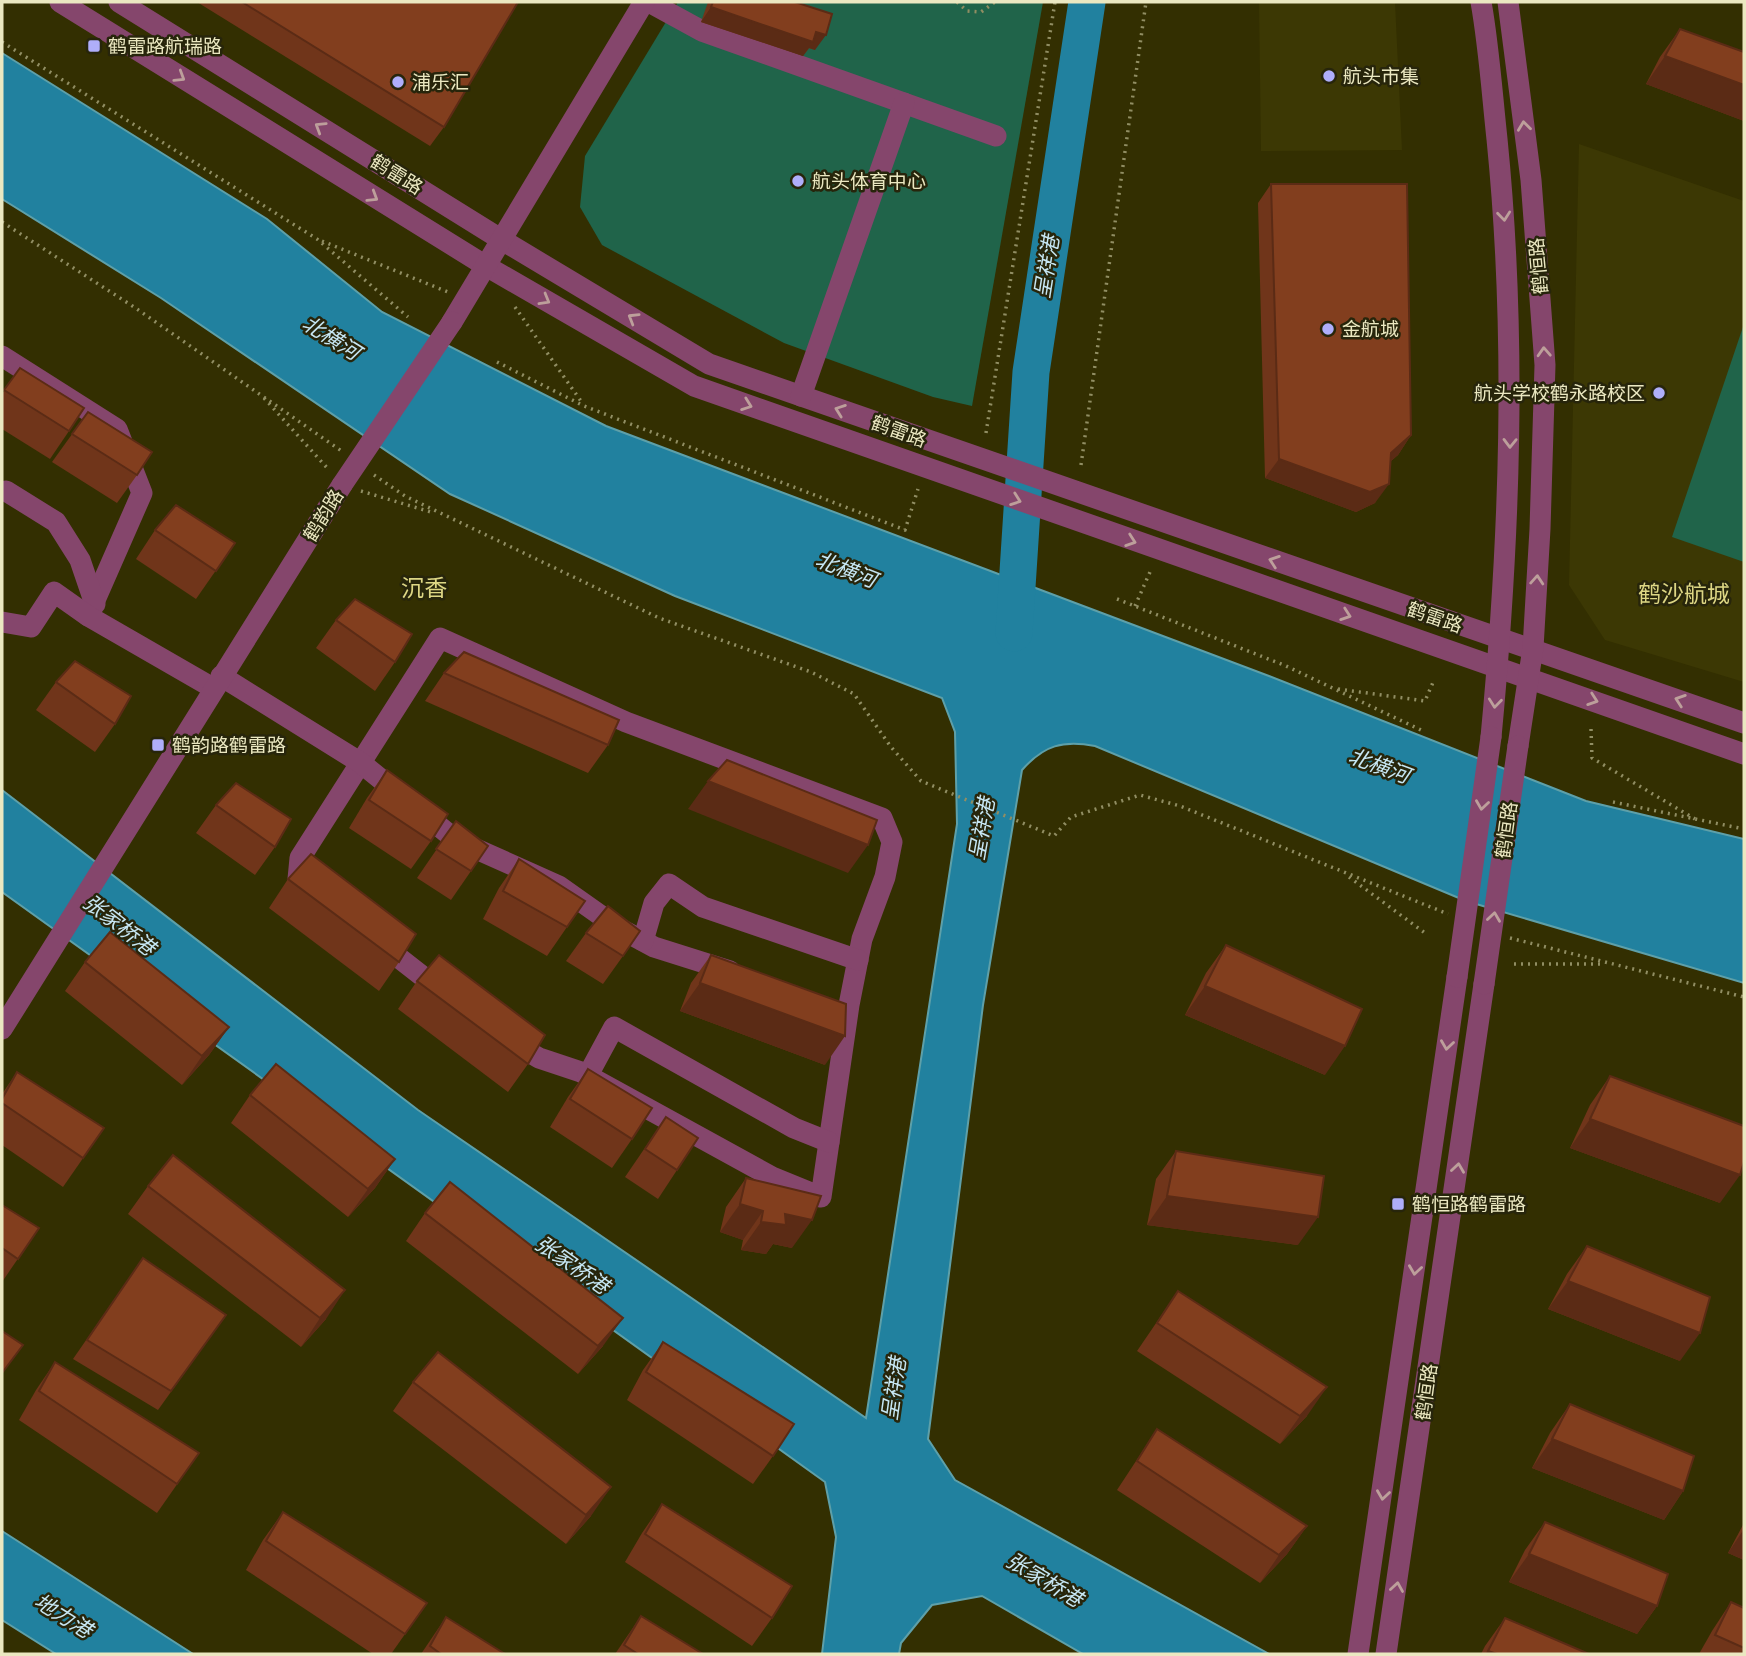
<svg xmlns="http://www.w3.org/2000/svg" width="1746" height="1656" font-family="Helvetica,'Noto Sans SC',sans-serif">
  <rect width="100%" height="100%" fill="#332f01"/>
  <g fill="#3c3804">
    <polygon points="1259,2 1395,2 1402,150 1261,151"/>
    <polygon points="1579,144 1744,201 1744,682 1605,640 1569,585"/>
  </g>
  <g fill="#20644a">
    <polygon points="678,2 1043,2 972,406 933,397 784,343 602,245 580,207 585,156"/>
    <polygon points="1744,324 1744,562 1672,537"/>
  </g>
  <g fill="#21819f" stroke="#5ea0a9" stroke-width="2">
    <path d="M2 53 267 219 382 312 606 426 1269 676 1586 801 1744 839V983L1466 901 1095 746C1063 740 1044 745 1022 770L983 1005 928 1439 955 1480 1269 1654H1083L982 1596 932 1605 901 1643 899 1654H822L836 1537 825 1482 2 892V790L418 1110 866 1418 957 824 955 732 942 698 675 596 450 494 161 298 2 199Z"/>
    <polygon points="2,1531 193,1654 56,1654 2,1620"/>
  </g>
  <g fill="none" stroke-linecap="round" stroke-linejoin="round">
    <polyline stroke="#21819f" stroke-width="37" points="1014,633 1031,372 1087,2"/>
    <g stroke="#918e63" stroke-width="3.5" stroke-dasharray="2 5" stroke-linecap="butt">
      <polyline points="957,2 967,11 981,12 995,2"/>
      <polyline points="2,42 317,239 408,317"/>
      <polyline points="2,222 134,307 343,452"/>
      <polyline points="322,241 448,292"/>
      <polyline points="515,307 583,404"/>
      <polyline points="497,362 584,406 905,530 918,489"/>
      <polyline points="264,398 329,470"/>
      <polyline points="986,433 1055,2"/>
      <polyline points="1081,465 1146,2"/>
      <polyline points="374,475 405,496 659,618 811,672 854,694 891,747 921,781 1054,836 1071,817 1140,795 1180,806 1448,914"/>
      <polyline points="361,491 434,513"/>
      <polyline points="1117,599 1286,666 1421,730"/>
      <polyline points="1135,606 1150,572"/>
      <polyline points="1338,689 1425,701 1434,680"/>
      <polyline points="1591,729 1592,758 1695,819"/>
      <polyline points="1613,802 1744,829"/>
      <polyline points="1349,877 1425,933"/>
      <polyline points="1510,938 1744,997"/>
      <polyline points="1514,964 1603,964"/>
    </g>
    <g stroke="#85466c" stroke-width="21">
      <polyline points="60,2 486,266 694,386 1744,754"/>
      <polyline points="119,2 502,240 709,364 1744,723"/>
      <polyline points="649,2 702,31 996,136"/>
      <path d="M1481 2C1489 47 1492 93 1497 139 1517 339 1510 537 1491 737"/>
      <polyline points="1508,2 1531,180 1545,365 1540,529 1533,648 1518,746"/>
      <polyline points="452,322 644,2"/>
      <polyline points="2,356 117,429 142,493 88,616"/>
      <polyline points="801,396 904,103"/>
      <polyline points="6,491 56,522 80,560 95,604"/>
      <polyline points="2,622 31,627 54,592 88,616 213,688"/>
      <polygon points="440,638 626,722 882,818 892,842 885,877 862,939 849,1005 821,1197 772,1177 581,1072 539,1058 490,1029 298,879 300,858"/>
      <polyline points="221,676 361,763 456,840 559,886 617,927 654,947 730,971"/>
      <polyline points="643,941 654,903 669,884 703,907 858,960"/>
      <polyline points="2,1029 342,485"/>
      <polyline points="588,1075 614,1027 794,1128 829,1142"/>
      <polyline points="1358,1654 1457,977"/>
      <polyline points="1386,1654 1484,984"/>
    </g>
    <g stroke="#85466c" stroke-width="21">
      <polyline points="342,485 452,322"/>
      <polyline points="1457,977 1491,737"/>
      <polyline points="1484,984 1518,746"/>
    </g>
  </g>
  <g fill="#70351a">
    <polygon points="197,2 518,2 444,127 430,146"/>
    <polygon points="708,2 795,2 815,50 809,48 803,56 701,22"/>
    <polygon points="1680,29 1744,52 1744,121 1646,84 1660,57"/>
    <polygon points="1271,184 1411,435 1398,455 1391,461 1375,503 1356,512 1265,478 1258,203"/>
    <polygon points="20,368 69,431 50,459 2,429 2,394"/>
    <polygon points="88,412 137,475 117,503 52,462"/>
    <polygon points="155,530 235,543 196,599 136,559"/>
    <polygon points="336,620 395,662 375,691 316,648"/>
    <polygon points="444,673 608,745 588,773 425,701"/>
    <polygon points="56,682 115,724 95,752 36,710"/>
    <polygon points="387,770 431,841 411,869 349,828 367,798"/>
    <polygon points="216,805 275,847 255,875 196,833"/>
    <polygon points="456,821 471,871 451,900 417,878"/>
    <polygon points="519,859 585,901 547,956 483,919 499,888"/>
    <polygon points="288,879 399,962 379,991 269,908"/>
    <polygon points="586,933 623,956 603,984 566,961"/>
    <polygon points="1226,945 1325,1075 1185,1015 1206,973"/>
    <polygon points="711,955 825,1065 680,1011 691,983"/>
    <polygon points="85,962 229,1027 209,1055 182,1085 65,991"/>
    <polygon points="417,981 528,1064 508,1092 398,1009"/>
    <polygon points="588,1069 632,1139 612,1168 550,1127 568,1097"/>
    <polygon points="17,1072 104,1128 63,1187 2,1145 2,1094"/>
    <polygon points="1610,1076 1720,1203 1570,1148 1590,1105"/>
    <polygon points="250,1095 395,1159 375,1188 348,1217 231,1123"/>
    <polygon points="666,1117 677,1170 658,1199 625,1177"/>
    <polygon points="1176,1151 1298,1245 1147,1225 1156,1179"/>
    <polygon points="746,1178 792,1248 773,1244 766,1254 741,1250 743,1240 720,1232 726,1207"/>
    <polygon points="148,1186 326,1319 301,1347 128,1214"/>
    <polygon points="2,1205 39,1228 2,1282"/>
    <polygon points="425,1213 603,1346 578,1374 406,1241"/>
    <polygon points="1587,1246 1680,1361 1548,1309 1567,1274"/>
    <polygon points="143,1258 226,1315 158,1410 73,1359"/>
    <polygon points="1178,1291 1307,1416 1280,1444 1137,1351"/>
    <polygon points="663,1342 773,1456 753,1484 627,1400 643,1370"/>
    <polygon points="55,1362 199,1453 157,1513 19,1420 36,1390"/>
    <polygon points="413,1382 591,1516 566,1544 393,1411"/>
    <polygon points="1570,1404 1683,1491 1664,1520 1532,1468 1550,1433"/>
    <polygon points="1157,1429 1307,1526 1287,1554 1260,1583 1117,1490"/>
    <polygon points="662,1504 772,1618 752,1646 625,1562 642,1533"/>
    <polygon points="283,1512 427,1603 391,1654 373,1654 246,1570 263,1540"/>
    <polygon points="1545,1522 1657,1606 1637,1634 1509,1582 1525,1550"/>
    <polygon points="1744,1523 1744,1560 1728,1553"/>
    <polygon points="1731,1602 1744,1608 1744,1654 1699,1654 1712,1631"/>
    <polygon points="641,1616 703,1654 615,1654"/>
    <polygon points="446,1617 505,1654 421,1654"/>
    <polygon points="1505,1618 1589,1654 1481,1654 1485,1646"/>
  </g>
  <g fill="#5b2b15">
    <polygon points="711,7 816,32 826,35 815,50 809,48 803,56 701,22"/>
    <polygon points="1665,56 1744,85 1744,121 1646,84"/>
    <polygon points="1411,435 1398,455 1378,472 1391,453"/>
    <polygon points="1279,459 1389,484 1375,503 1356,512 1265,478"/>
    <polygon points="708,781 868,845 848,873 688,809"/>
    <polygon points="700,983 845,1036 825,1065 680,1011"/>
    <polygon points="1205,986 1345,1046 1325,1075 1185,1015"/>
    <polygon points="229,1027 209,1055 182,1085 202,1056"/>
    <polygon points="1590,1119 1740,1175 1720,1203 1570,1148"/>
    <polygon points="395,1159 375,1188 348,1217 368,1189"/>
    <polygon points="1167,1196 1318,1217 1298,1245 1147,1225"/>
    <polygon points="740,1204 763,1211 743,1240 720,1232"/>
    <polygon points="785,1214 812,1220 792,1248 773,1244 766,1254 741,1250 761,1222"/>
    <polygon points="1568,1281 1700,1333 1680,1361 1548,1309"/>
    <polygon points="345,1290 326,1319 301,1347 320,1318"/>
    <polygon points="623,1318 603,1346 578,1374 598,1346"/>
    <polygon points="1327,1387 1307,1416 1280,1444 1300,1416"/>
    <polygon points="1552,1439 1683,1491 1664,1520 1532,1468"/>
    <polygon points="611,1487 591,1516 566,1544 586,1515"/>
    <polygon points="1307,1526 1287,1554 1260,1583 1279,1555"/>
    <polygon points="1744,1529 1744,1560 1728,1553"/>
    <polygon points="1529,1554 1657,1606 1637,1634 1509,1582"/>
    <polygon points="1488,1651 1497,1654 1485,1654"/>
  </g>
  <g fill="#823e1e" stroke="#5b2b15" stroke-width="2">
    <polygon points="242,2 518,2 444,127"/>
    <polygon points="713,2 795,2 832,14 826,35 816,32 813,42 711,7"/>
    <polygon points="1680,29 1744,52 1744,85 1665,56"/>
    <polygon points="1271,184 1407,184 1411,435 1391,453 1389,484 1370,492 1279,459"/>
    <polygon points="20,368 84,408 69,431 4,390"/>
    <polygon points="88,412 152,452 137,475 72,434"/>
    <polygon points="176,505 235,543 216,571 155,530"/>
    <polygon points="355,599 412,634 395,662 336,620"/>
    <polygon points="464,652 619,720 608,745 444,673"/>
    <polygon points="75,661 131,696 115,724 56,682"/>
    <polygon points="727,760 877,820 868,845 708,781"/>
    <polygon points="387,770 448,814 431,841 369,800"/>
    <polygon points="236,783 291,819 275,847 216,805"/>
    <polygon points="456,821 488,846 471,871 436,849"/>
    <polygon points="311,854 416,934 399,962 288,879"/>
    <polygon points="519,859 585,901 567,927 503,891"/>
    <polygon points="608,906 640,931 623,956 586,933"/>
    <polygon points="110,932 229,1027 202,1056 85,962"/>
    <polygon points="1226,945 1362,1009 1345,1046 1205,986"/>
    <polygon points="439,955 545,1035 528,1064 417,981"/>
    <polygon points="711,955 846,1004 845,1036 700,983"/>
    <polygon points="276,1064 395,1159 368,1189 250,1095"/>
    <polygon points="588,1069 652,1108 632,1139 570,1099"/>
    <polygon points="17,1072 104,1128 83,1158 2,1103 2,1099"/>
    <polygon points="1610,1076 1744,1126 1744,1162 1740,1175 1590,1119"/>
    <polygon points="666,1117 698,1138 677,1170 645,1149"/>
    <polygon points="1176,1151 1324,1176 1318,1217 1167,1196"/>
    <polygon points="173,1155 345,1290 320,1318 148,1186"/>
    <polygon points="746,1178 821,1196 812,1220 785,1214 786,1225 761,1222 763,1211 740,1204"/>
    <polygon points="450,1182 623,1318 598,1346 425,1213"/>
    <polygon points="2,1205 39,1228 18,1259 2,1248"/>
    <polygon points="1587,1246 1710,1297 1700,1333 1568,1281"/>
    <polygon points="143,1258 226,1315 171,1391 87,1340"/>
    <polygon points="1178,1291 1327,1387 1300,1416 1157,1323"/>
    <polygon points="2,1331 23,1345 2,1373"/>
    <polygon points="663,1342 794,1424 773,1456 646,1372"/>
    <polygon points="438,1352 611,1487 586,1515 413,1382"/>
    <polygon points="55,1362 199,1453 177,1484 39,1391"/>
    <polygon points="1570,1404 1694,1456 1683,1491 1552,1439"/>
    <polygon points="1157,1429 1307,1526 1279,1555 1137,1461"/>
    <polygon points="662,1504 792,1586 772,1618 645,1534"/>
    <polygon points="283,1512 427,1603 405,1634 266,1541"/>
    <polygon points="1545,1522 1668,1574 1657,1606 1529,1554"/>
    <polygon points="1731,1602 1744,1608 1744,1648 1715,1635"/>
    <polygon points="641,1616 703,1654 638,1654 624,1645"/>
    <polygon points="446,1617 505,1654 441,1654 430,1646"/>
    <polygon points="1505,1618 1589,1654 1497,1654 1488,1651"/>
  </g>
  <defs><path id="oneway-chevron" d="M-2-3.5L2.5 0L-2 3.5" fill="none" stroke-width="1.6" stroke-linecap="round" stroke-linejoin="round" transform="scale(1.75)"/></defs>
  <g stroke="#bd9f9b">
    <use href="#oneway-chevron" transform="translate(180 77) rotate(32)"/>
    <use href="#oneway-chevron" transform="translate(1524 126) rotate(-97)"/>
    <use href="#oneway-chevron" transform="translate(320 127) rotate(-148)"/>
    <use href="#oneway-chevron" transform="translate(373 197) rotate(32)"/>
    <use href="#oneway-chevron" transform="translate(1504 216) rotate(84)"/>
    <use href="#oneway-chevron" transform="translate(545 300) rotate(30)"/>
    <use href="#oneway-chevron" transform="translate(633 318) rotate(-149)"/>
    <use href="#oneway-chevron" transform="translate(1544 352) rotate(-93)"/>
    <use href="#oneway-chevron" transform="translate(747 405) rotate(20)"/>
    <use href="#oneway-chevron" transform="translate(840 410) rotate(-160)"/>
    <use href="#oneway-chevron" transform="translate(1510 443) rotate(91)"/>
    <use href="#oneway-chevron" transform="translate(1016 500) rotate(20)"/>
    <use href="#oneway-chevron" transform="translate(1131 541) rotate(19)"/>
    <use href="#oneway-chevron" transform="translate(1274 561) rotate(-161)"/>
    <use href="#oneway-chevron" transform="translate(1537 580) rotate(-86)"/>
    <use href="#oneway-chevron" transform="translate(1346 615) rotate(19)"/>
    <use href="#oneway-chevron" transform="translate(1593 700) rotate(19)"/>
    <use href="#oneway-chevron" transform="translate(1680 700) rotate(-161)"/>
    <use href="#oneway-chevron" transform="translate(1495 703) rotate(96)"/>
    <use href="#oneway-chevron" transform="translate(1482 805) rotate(98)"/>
    <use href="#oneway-chevron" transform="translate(1494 917) rotate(-82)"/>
    <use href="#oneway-chevron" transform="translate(1447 1045) rotate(98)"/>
    <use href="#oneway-chevron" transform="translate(1458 1168) rotate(-82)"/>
    <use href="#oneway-chevron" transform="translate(1415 1270) rotate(98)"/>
    <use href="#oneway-chevron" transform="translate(1383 1495) rotate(98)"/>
    <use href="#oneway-chevron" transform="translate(1397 1587) rotate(-81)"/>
  </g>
  <g fill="#afaefa" stroke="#27250b" stroke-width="2.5">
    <rect x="87" y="39" width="14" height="14" rx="3.5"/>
    <circle cx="1329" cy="76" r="7"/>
    <circle cx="398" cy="82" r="7"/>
    <circle cx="798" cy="181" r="7"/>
    <circle cx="1328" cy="329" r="7"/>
    <circle cx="1659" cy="393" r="7"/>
    <rect x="151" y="738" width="14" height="14" rx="3.5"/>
    <rect x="1391" y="1197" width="14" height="14" rx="3.5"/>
  </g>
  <g text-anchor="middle" stroke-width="5" stroke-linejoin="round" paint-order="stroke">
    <g font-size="19" fill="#ebe8c1" stroke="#27250b" text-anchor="start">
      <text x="108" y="53">鹤雷路航瑞路</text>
      <text x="1343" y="83">航头市集</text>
      <text x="412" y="89">浦乐汇</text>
      <text x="812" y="188">航头体育中心</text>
      <text x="1342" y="336">金航城</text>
      <text x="1645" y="400" text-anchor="end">航头学校鹤永路校区</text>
      <text x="172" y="752">鹤韵路鹤雷路</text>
      <text x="1412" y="1211">鹤恒路鹤雷路</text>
    </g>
    <g font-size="19" fill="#ebe8c1" stroke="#27250b">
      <text transform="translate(397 174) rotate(32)" y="7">鹤雷路</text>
      <text transform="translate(1538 266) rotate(-95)" y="7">鹤恒路</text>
      <text transform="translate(899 431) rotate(20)" y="7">鹤雷路</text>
      <text transform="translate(323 515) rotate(-58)" y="7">鹤韵路</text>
      <text transform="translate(1435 617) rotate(19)" y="7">鹤雷路</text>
      <text transform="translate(1506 830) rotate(-82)" y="7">鹤恒路</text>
      <text transform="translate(1426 1392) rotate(-82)" y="7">鹤恒路</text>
    </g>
    <g font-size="21" font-style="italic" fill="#c7e7f4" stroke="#27250b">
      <text transform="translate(1047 267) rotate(-81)" y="7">呈祥港</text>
      <text transform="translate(331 338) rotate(32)" y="7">北横河</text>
      <text transform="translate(846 570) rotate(21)" y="7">北横河</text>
      <text transform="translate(1379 766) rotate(20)" y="7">北横河</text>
      <text transform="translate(982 829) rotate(-80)" y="7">呈祥港</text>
      <text transform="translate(119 925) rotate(38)" y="7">张家桥港</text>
      <text transform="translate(572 1265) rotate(35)" y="7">张家桥港</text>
      <text transform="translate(894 1389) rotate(-82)" y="7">呈祥港</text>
      <text transform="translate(1044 1580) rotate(31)" y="7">张家桥港</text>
      <text transform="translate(63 1616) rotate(32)" y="7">地力港</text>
    </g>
    <g font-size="23" fill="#ddd684" stroke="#27250b">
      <text x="424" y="596">沉香</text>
      <text x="1684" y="602">鹤沙航城</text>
    </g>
  </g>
  <rect width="1746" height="1656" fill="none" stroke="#ebe8c1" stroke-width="7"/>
</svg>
